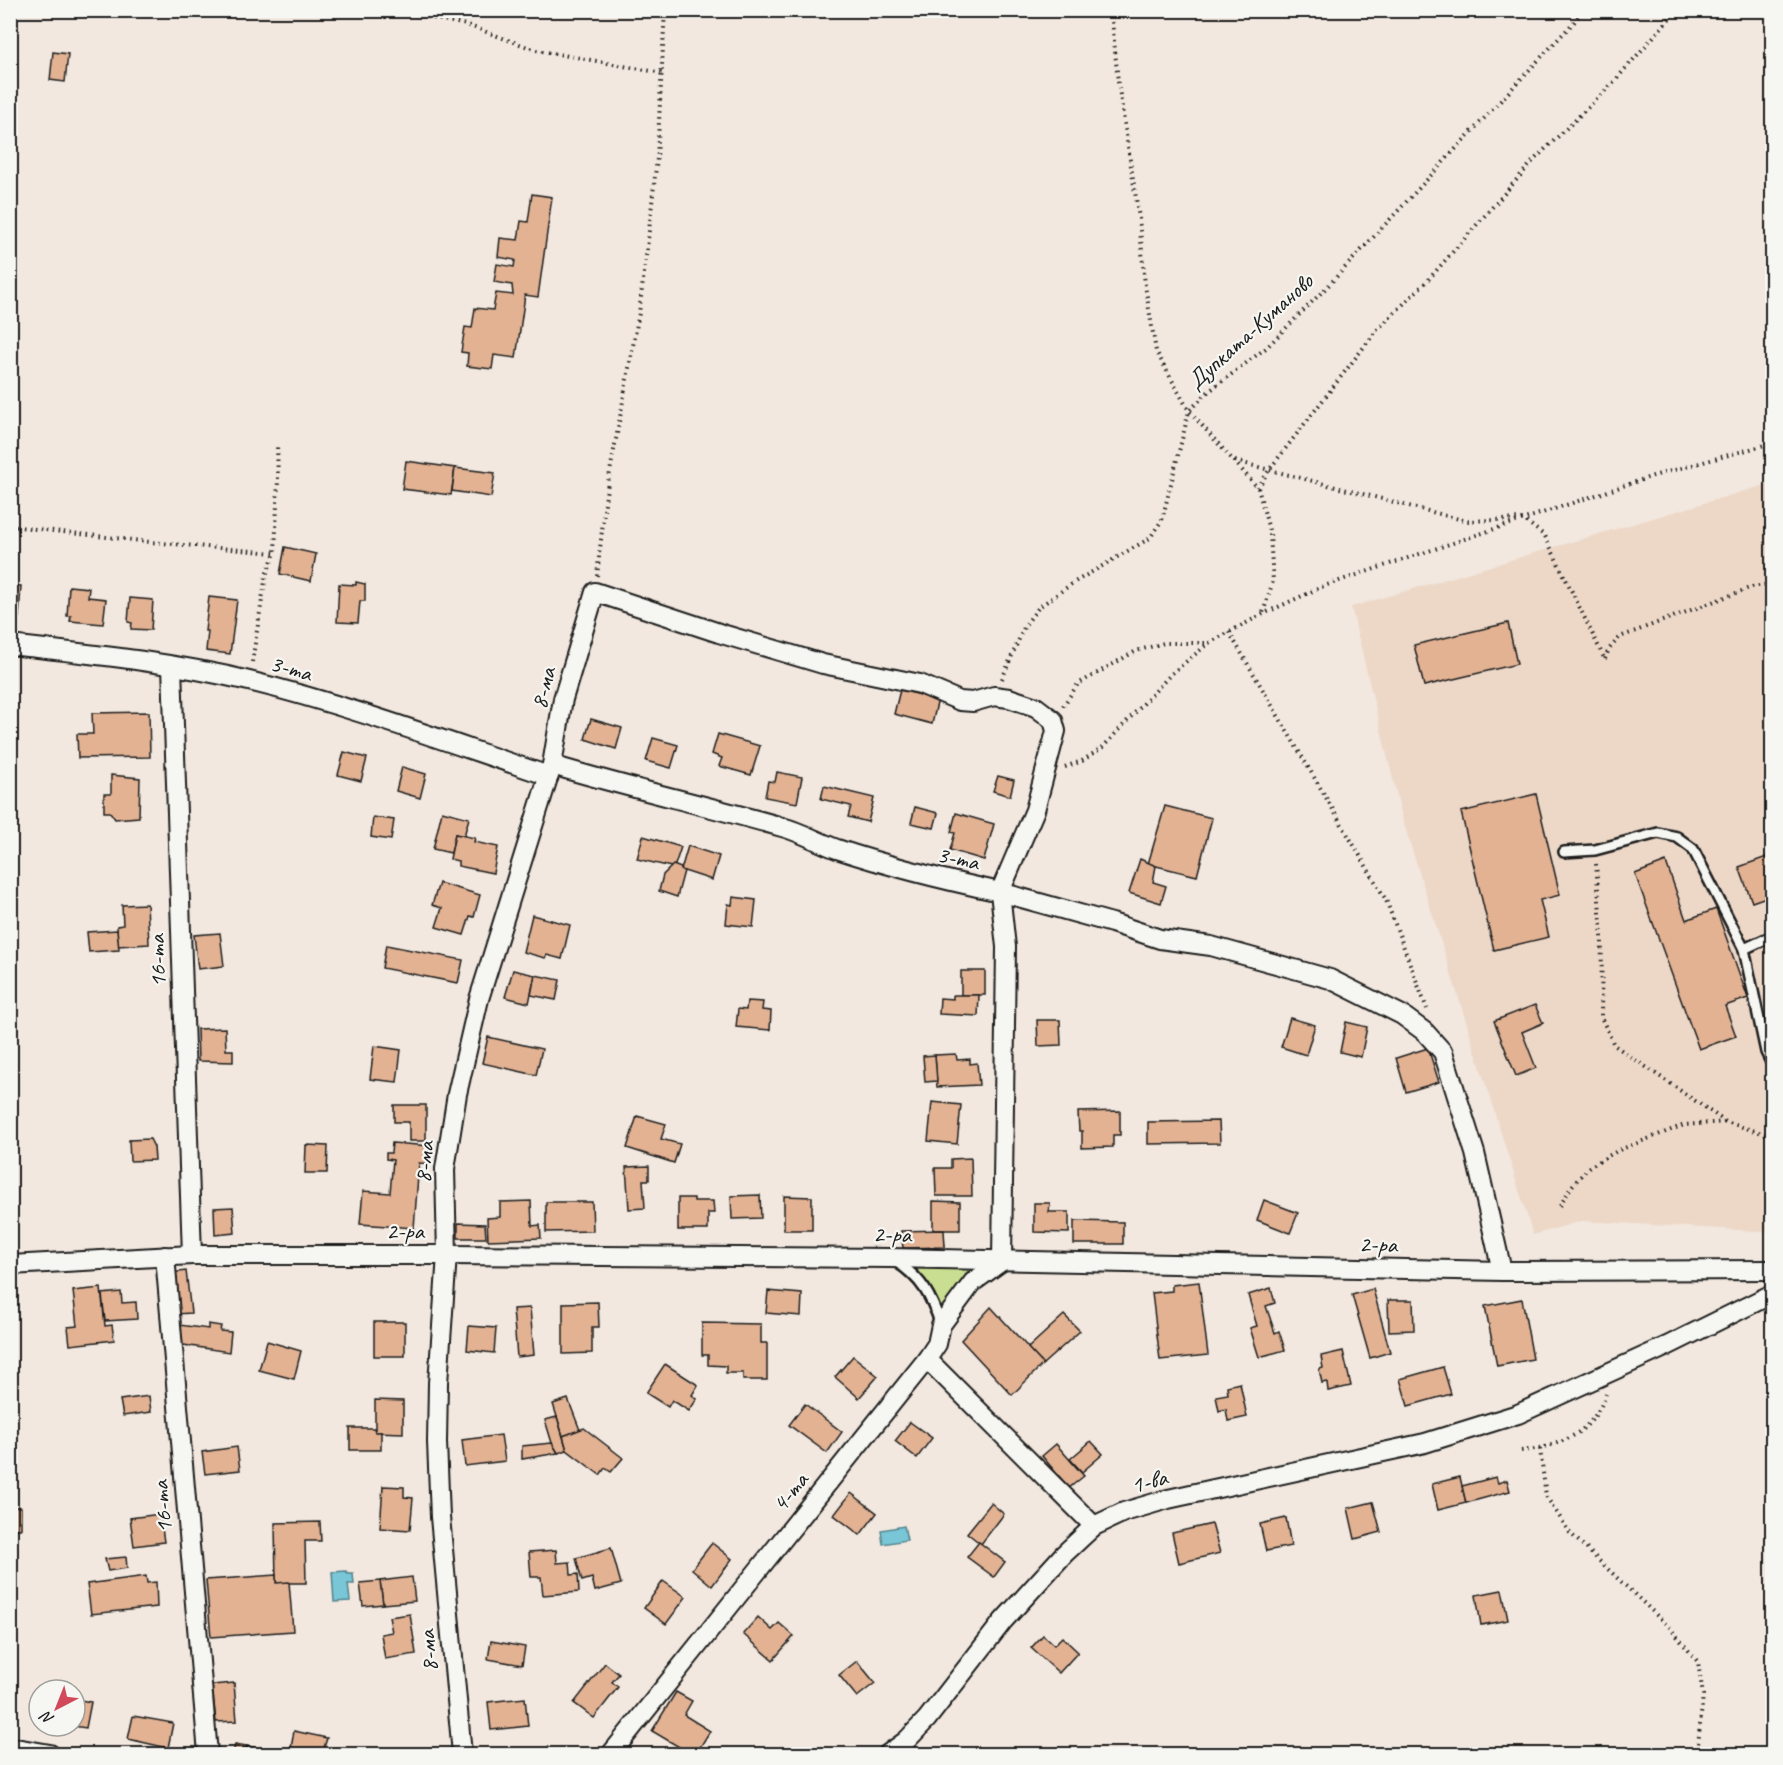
<svg xmlns="http://www.w3.org/2000/svg" width="1783" height="1765" font-family="Caveat,sans-serif">
  <rect width="100%" height="100%" fill="#f2e8df"/>
  <filter id="ink" filterUnits="userSpaceOnUse"><feTurbulence type="fractalNoise" baseFrequency=".0167" numOctaves="2"/><feDisplacementMap in="SourceGraphic" scale="12" xChannelSelector="R" yChannelSelector="G"/><feConvolveMatrix kernelMatrix="1 2 1 2 8 2 1 2 1" color-interpolation-filters="sRGB"/></filter>
  <g filter="url(#ink)">
    <polygon fill="#edd8c8" points="1772,483 1772,1232 1582,1221 1533,1235 1403,821 1351,607"/>
    <polygon fill="#cade92" stroke="#737d57" stroke-width="1.5" points="890,1258 1002,1261 941,1325 927,1290"/>
    <g fill="#78c6d6" stroke="#53828c" stroke-width="1.5">
      <polygon points="904,1526 907,1540 883,1544 881,1530"/>
      <polygon points="346,1571 348,1574 353,1574 354,1584 348,1584 350,1601 334,1602 332,1572"/>
    </g>
    <g fill="#e2b293" stroke="#1c1c1c" stroke-width="1.5">
      <polygon points="53,52 68,54 65,82 50,80"/>
      <polygon points="532,194 552,197 538,297 525,295 516,358 494,355 492,369 467,366 468,353 461,352 465,327 472,328 475,308 493,310 496,293 513,295 512,285 494,282 497,264 514,267 515,260 498,257 500,238 518,240 521,221 528,222"/>
      <polygon points="406,461 455,468 451,495 402,489"/>
      <polygon points="455,468 495,473 491,497 452,491"/>
      <polygon points="285,547 316,554 311,581 280,574"/>
      <polygon points="356,582 365,584 365,601 360,601 358,623 337,622 339,584 356,585"/>
      <polygon points="10,585 21,586 19,617 10,616"/>
      <polygon points="69,586 89,588 88,597 106,599 103,624 70,621 71,616 67,616"/>
      <polygon points="209,597 237,600 230,654 206,651 208,631 205,631"/>
      <polygon points="130,598 153,600 151,630 131,629 132,623 128,622"/>
      <polygon points="1508,623 1517,664 1424,686 1414,645"/>
      <polygon points="900,690 938,699 932,724 894,714"/>
      <polygon points="149,712 150,757 78,758 77,734 93,734 92,713"/>
      <polygon points="591,719 622,728 616,749 585,739"/>
      <polygon points="718,734 760,746 751,775 719,766 722,758 712,754"/>
      <polygon points="653,738 678,745 671,768 646,761"/>
      <polygon points="344,752 367,758 361,781 338,775"/>
      <polygon points="402,767 426,774 420,798 396,791"/>
      <polygon points="777,772 802,777 797,803 765,797 768,781 775,782"/>
      <polygon points="111,775 140,778 139,817 115,819 110,812 104,812 104,794 111,794"/>
      <polygon points="998,776 1014,780 1010,796 993,791"/>
      <polygon points="824,786 874,798 868,822 848,817 851,806 821,799"/>
      <polygon points="1536,794 1560,895 1540,900 1549,937 1494,950 1461,812"/>
      <polygon points="1165,806 1212,818 1197,876 1148,864"/>
      <polygon points="915,807 938,813 934,828 911,823"/>
      <polygon points="442,811 469,818 464,836 455,834 451,853 433,849"/>
      <polygon points="956,813 994,824 984,860 950,850 955,833 951,832"/>
      <polygon points="373,817 394,820 391,840 371,837"/>
      <polygon points="455,834 475,838 474,842 498,847 493,873 458,866 458,861 450,859"/>
      <polygon points="643,836 681,847 675,865 671,867 637,859"/>
      <polygon points="688,846 719,856 712,880 681,870"/>
      <polygon points="1772,855 1772,895 1752,902 1739,867"/>
      <polygon points="1140,859 1156,866 1153,882 1166,886 1161,903 1129,893"/>
      <polygon points="1666,862 1686,920 1716,909 1748,998 1725,1006 1736,1036 1699,1049 1635,874"/>
      <polygon points="673,865 681,868 681,870 684,871 677,897 659,891 663,875"/>
      <polygon points="439,883 480,895 474,917 470,916 464,935 436,927 442,908 432,905"/>
      <polygon points="733,897 756,900 753,927 726,924 728,904 732,905"/>
      <polygon points="147,904 149,944 118,946 117,926 123,925 122,905"/>
      <polygon points="532,915 570,925 562,959 547,955 545,958 523,952"/>
      <polygon points="117,930 119,950 89,952 87,932"/>
      <polygon points="220,933 224,966 198,969 194,935"/>
      <polygon points="386,945 463,960 458,983 382,968"/>
      <polygon points="513,970 535,975 529,1003 505,997"/>
      <rect x="961" y="971" width="24" height="24"/>
      <polygon points="535,975 560,980 556,1000 531,995"/>
      <polygon points="953,995 979,995 978,1016 939,1014 940,998 953,999"/>
      <polygon points="747,1001 763,1002 762,1010 771,1011 770,1030 736,1027 738,1009 746,1010"/>
      <polygon points="1535,1005 1543,1023 1522,1032 1536,1068 1516,1076 1494,1021"/>
      <polygon points="1290,1018 1315,1025 1306,1055 1281,1047"/>
      <polygon points="1037,1020 1060,1020 1061,1045 1038,1046"/>
      <polygon points="1346,1022 1367,1027 1361,1057 1340,1052"/>
      <polygon points="225,1028 226,1050 233,1050 233,1062 198,1061 197,1029"/>
      <polygon points="488,1037 542,1049 536,1075 482,1063"/>
      <polygon points="374,1046 401,1050 397,1082 370,1079"/>
      <polygon points="1428,1048 1439,1082 1406,1092 1396,1058"/>
      <polygon points="956,1054 957,1060 970,1059 970,1064 977,1063 979,1085 937,1087 935,1055"/>
      <polygon points="935,1055 937,1081 925,1082 923,1056"/>
      <polygon points="932,1102 961,1105 957,1144 928,1141"/>
      <polygon points="394,1105 426,1105 426,1141 409,1141 409,1122 394,1122"/>
      <polygon points="1120,1111 1120,1135 1113,1135 1113,1147 1082,1148 1082,1131 1079,1131 1078,1112"/>
      <polygon points="637,1116 666,1124 661,1139 680,1144 674,1163 627,1148"/>
      <polygon points="1219,1121 1220,1143 1148,1144 1148,1122"/>
      <polygon points="150,1139 154,1147 155,1160 130,1161 129,1140"/>
      <polygon points="392,1143 430,1146 429,1164 419,1163 414,1228 360,1224 363,1191 390,1193 393,1160 386,1159 386,1153 391,1153"/>
      <polygon points="306,1145 328,1146 327,1173 305,1173"/>
      <polygon points="971,1158 972,1196 936,1196 935,1168 951,1168 951,1159"/>
      <polygon points="649,1166 649,1180 643,1180 645,1208 629,1209 626,1167"/>
      <polygon points="760,1195 761,1218 732,1219 731,1196"/>
      <polygon points="784,1196 812,1197 812,1230 784,1230"/>
      <polygon points="678,1198 694,1198 694,1201 713,1201 714,1213 708,1213 708,1230 678,1230"/>
      <polygon points="1264,1200 1298,1213 1290,1233 1257,1220"/>
      <polygon points="531,1201 532,1226 540,1225 541,1238 488,1240 487,1218 500,1217 500,1202"/>
      <polygon points="933,1201 960,1202 960,1230 933,1230"/>
      <polygon points="546,1202 592,1202 593,1231 546,1232"/>
      <polygon points="1034,1203 1050,1203 1049,1212 1069,1212 1069,1233 1034,1232"/>
      <polygon points="233,1207 235,1233 215,1235 214,1208"/>
      <polygon points="1074,1221 1123,1222 1123,1244 1074,1244"/>
      <polygon points="458,1223 485,1224 486,1238 458,1238"/>
      <polygon points="944,1230 945,1247 903,1248 901,1231"/>
      <polygon points="186,1271 191,1313 176,1314 171,1273"/>
      <polygon points="1199,1282 1208,1355 1160,1360 1152,1293 1172,1291 1172,1285"/>
      <polygon points="101,1288 105,1326 112,1325 114,1340 70,1345 68,1327 77,1326 73,1291"/>
      <polygon points="1271,1288 1275,1303 1266,1306 1275,1333 1279,1331 1285,1350 1259,1357 1250,1328 1257,1326 1248,1295"/>
      <polygon points="1373,1289 1390,1352 1370,1358 1352,1295"/>
      <polygon points="768,1291 802,1294 801,1316 766,1313"/>
      <polygon points="121,1292 122,1303 136,1302 137,1319 105,1321 102,1294"/>
      <polygon points="1522,1299 1533,1359 1497,1366 1485,1306"/>
      <polygon points="1388,1300 1413,1300 1414,1330 1389,1331"/>
      <polygon points="598,1302 599,1327 592,1327 592,1353 563,1354 563,1303"/>
      <polygon points="991,1307 1043,1364 1012,1395 961,1340"/>
      <polygon points="530,1308 534,1355 517,1357 513,1309"/>
      <polygon points="1064,1315 1080,1331 1043,1364 1028,1348"/>
      <rect x="374" y="1322" width="31" height="34"/>
      <polygon points="702,1323 761,1324 761,1343 767,1343 767,1380 743,1380 743,1373 726,1373 726,1366 708,1365 708,1355 702,1355"/>
      <polygon points="208,1324 221,1326 220,1331 231,1332 229,1352 177,1344 180,1325 208,1329"/>
      <polygon points="469,1326 496,1328 494,1353 467,1350"/>
      <polygon points="267,1341 301,1351 294,1379 259,1370"/>
      <polygon points="1343,1351 1351,1386 1328,1391 1327,1382 1322,1383 1319,1369 1323,1368 1321,1356"/>
      <polygon points="853,1356 878,1376 859,1398 835,1377"/>
      <polygon points="665,1364 698,1385 692,1395 697,1399 689,1411 672,1400 668,1407 646,1393"/>
      <polygon points="1443,1367 1451,1394 1408,1406 1400,1379"/>
      <polygon points="1240,1383 1247,1417 1228,1421 1226,1409 1219,1411 1216,1396 1228,1394 1227,1386"/>
      <polygon points="149,1396 151,1412 123,1416 120,1400"/>
      <polygon points="568,1399 580,1430 563,1436 553,1404"/>
      <polygon points="375,1400 403,1401 403,1433 375,1432"/>
      <polygon points="805,1404 842,1432 827,1453 789,1425"/>
      <polygon points="557,1417 567,1450 558,1453 552,1443 545,1420"/>
      <polygon points="910,1422 932,1438 917,1458 895,1441"/>
      <polygon points="350,1428 374,1428 375,1432 381,1432 381,1450 350,1450"/>
      <polygon points="584,1428 623,1458 611,1472 605,1468 600,1475 567,1450 563,1436"/>
      <polygon points="501,1435 505,1461 465,1466 462,1440"/>
      <polygon points="1091,1441 1103,1454 1082,1472 1070,1459"/>
      <polygon points="552,1443 558,1453 522,1459 522,1446"/>
      <polygon points="1056,1444 1084,1476 1069,1488 1042,1456"/>
      <polygon points="237,1447 240,1470 205,1474 202,1452"/>
      <polygon points="1460,1477 1466,1503 1438,1510 1432,1484"/>
      <polygon points="1496,1477 1498,1483 1507,1480 1510,1491 1466,1503 1462,1486"/>
      <polygon points="383,1486 404,1487 404,1497 413,1498 410,1530 380,1528"/>
      <polygon points="851,1493 877,1513 860,1535 834,1515"/>
      <polygon points="1373,1502 1381,1532 1355,1539 1348,1508"/>
      <polygon points="991,1503 1004,1514 981,1544 967,1533"/>
      <rect x="10" y="1507" width="11" height="22"/>
      <polygon points="160,1514 164,1542 134,1546 130,1518"/>
      <polygon points="1286,1518 1291,1546 1266,1551 1260,1524"/>
      <polygon points="320,1522 321,1541 305,1541 306,1583 276,1583 275,1523"/>
      <polygon points="1212,1524 1220,1553 1179,1563 1172,1533"/>
      <polygon points="979,1542 1005,1562 994,1577 967,1557"/>
      <polygon points="712,1543 732,1559 712,1586 692,1569"/>
      <polygon points="611,1548 621,1584 595,1591 592,1578 582,1581 576,1558"/>
      <polygon points="556,1550 557,1563 570,1562 571,1575 578,1574 579,1592 543,1595 541,1577 531,1577 529,1552"/>
      <polygon points="126,1557 127,1568 108,1571 105,1559"/>
      <polygon points="276,1575 276,1583 289,1582 293,1631 211,1637 206,1580"/>
      <polygon points="146,1576 147,1583 156,1582 157,1607 91,1614 87,1584"/>
      <polygon points="412,1577 415,1601 383,1604 380,1581"/>
      <polygon points="380,1581 383,1604 363,1606 360,1583"/>
      <polygon points="663,1581 686,1597 666,1624 644,1608"/>
      <polygon points="1502,1590 1508,1620 1481,1625 1476,1595"/>
      <polygon points="410,1614 416,1654 385,1659 381,1634 392,1632 389,1617"/>
      <polygon points="758,1617 772,1630 779,1623 794,1636 773,1660 743,1634"/>
      <polygon points="1043,1635 1054,1645 1062,1637 1078,1652 1059,1673 1031,1648"/>
      <polygon points="491,1641 525,1647 522,1665 488,1659"/>
      <polygon points="857,1661 875,1683 857,1697 839,1675"/>
      <polygon points="605,1663 619,1674 612,1682 618,1687 594,1718 574,1703"/>
      <polygon points="234,1683 237,1721 216,1722 212,1685"/>
      <polygon points="676,1692 692,1701 684,1715 710,1731 696,1754 691,1754 652,1731"/>
      <polygon points="525,1698 528,1726 491,1730 488,1702"/>
      <polygon points="75,1699 91,1702 86,1728 73,1726 75,1726"/>
      <polygon points="133,1716 173,1723 168,1748 128,1739"/>
      <polygon points="294,1731 327,1738 324,1748 357,1754 290,1754"/>
      <polygon points="235,1744 247,1746 245,1754 233,1754"/>
      <polygon points="247,1746 262,1749 263,1747 274,1749 273,1754 245,1754"/>
    </g>
    <g fill="none" stroke-linecap="round" stroke-linejoin="round">
      <g stroke="#1c1c1c" stroke-width="14">
        <g id="service">
          <polyline points="1564,852 1595,850 1658,833 1677,837 1693,849 1744,949 1766,1052 1772,1064"/>
          <polyline points="1744,949 1772,936"/>
          <path d="M895 1261C922 1278 931 1296 941 1325"/>
        </g>
      </g>
      <g stroke="#1c1c1c" stroke-width="22">
        <g id="minor">
          <path d="M10 645C90 654 171 662 249 681 351 706 450 743 549 776"/>
          <polyline points="172,666 192,1255"/>
          <path d="M552 765C628 788 705 805 782 827 801 832 818 842 837 849 891 867 944 880 1000 892L1006 947 1002 1261"/>
          <polyline points="165,1256 208,1754"/>
          <polyline points="10,1265 192,1255 447,1255 890,1258 1502,1271 1772,1270"/>
          <polyline points="927,1359 1094,1526"/>
          <polyline points="10,1747 50,1754"/>
          <polyline points="462,1754 440,1517 437,1442 438,1383 447,1255 445,1169 457,1094 479,999 552,765 563,699 595,592 719,633 823,664 920,684 960,701 973,702 994,696 1009,698 1036,707 1053,720 1056,731 1035,810 1000,892 1112,923 1160,939 1211,946 1330,979 1402,1015 1425,1032 1443,1052 1475,1153 1502,1271"/>
          <polyline points="611,1754 927,1359 937,1344 941,1325 973,1282 1002,1261"/>
          <polyline points="888,1754 906,1741 927,1719 1003,1621 1064,1554 1094,1526 1124,1512 1168,1499 1425,1443 1518,1414 1667,1346 1772,1294"/>
        </g>
      </g>
      <g stroke="#1c1c1c" stroke-width="4" stroke-dasharray="1.5 4.5" stroke-linecap="butt">
        <polyline points="392,10 467,25 536,50 662,73"/>
        <polyline points="1111,10 1118,82 1139,218 1145,285 1156,351 1189,411 1258,488 1270,534 1273,581 1263,613"/>
        <polyline points="1235,461 1467,521 1523,519 1545,536 1605,660"/>
        <polyline points="1258,488 1269,470 1377,330 1428,280 1534,160 1612,84 1677,10"/>
        <polyline points="10,526 150,542 275,553"/>
        <polyline points="597,576 606,494 639,313 648,240 657,158 665,10"/>
        <polyline points="1229,632 1386,900 1427,1009"/>
        <polyline points="1605,659 1609,649 1620,637 1752,587 1772,584"/>
        <polyline points="252,662 266,575 275,553 278,480 277,445"/>
        <polyline points="1002,679 1025,625 1039,607 1073,583 1150,538 1162,520 1189,411 1208,392 1266,348 1326,288 1574,22 1582,10"/>
        <polyline points="1063,706 1078,684 1136,651 1164,643 1208,643"/>
        <polyline points="1065,767 1082,761 1103,747 1171,674 1209,643 1263,614 1324,586 1653,476 1772,443"/>
        <polyline points="1596,864 1602,937 1601,1017 1614,1045 1726,1122 1772,1136"/>
        <polyline points="1560,1206 1571,1187 1589,1167 1619,1150 1684,1125 1726,1122"/>
        <polyline points="1540,1449 1546,1496 1570,1533 1671,1629 1698,1662 1703,1695 1698,1745 1699,1754"/>
        <path d="M1521 1451C1561 1446 1592 1434 1606 1394"/>
      </g>
      <use href="#service" stroke="#f6f6f2" stroke-width="9"/>
      <use href="#minor" stroke="#f6f6f2" stroke-width="18"/>
    </g>
  </g>
  <g text-anchor="middle" stroke-width="4.5" stroke-linejoin="round" paint-order="stroke">
    <g font-size="24" fill="#1c1c1c" stroke="#f6f6f2">
      <text transform="translate(1250 331) rotate(-42)" y="8">Дупката-Куманово</text>
      <text transform="translate(291 668) rotate(16)" y="8">3-та</text>
      <text transform="translate(543 688) rotate(-76)" y="8">8-ма</text>
      <text transform="translate(958 858) rotate(12)" y="8">3-та</text>
      <text transform="translate(157 961) rotate(-92)" y="8">16-та</text>
      <text transform="translate(424 1162) rotate(-85)" y="8">8-ма</text>
      <text x="405" y="1239">2-ра</text>
      <text transform="translate(892 1234) rotate(1)" y="8">2-ра</text>
      <text transform="translate(1378 1244) rotate(1)" y="8">2-ра</text>
      <text transform="translate(1149 1481) rotate(-15)" y="8">1-ва</text>
      <text transform="translate(790 1492) rotate(-51)" y="8">4-та</text>
      <text transform="translate(162 1507) rotate(-95)" y="8">16-та</text>
      <text transform="translate(428 1651) rotate(-95)" y="8">8-ма</text>
    </g>
  </g>
  <rect width="1783" height="1765" fill="none" stroke="#f6f6f2" stroke-width="36"/>
  <rect x="18" y="18" width="1747" height="1729" fill="none" stroke="#1c1c1c" stroke-width="2" filter="url(#ink)"/>
  <g transform="translate(57 1708) rotate(222)"><circle r="28" fill="#f6f6f2" stroke="#9f9f9c" stroke-width="1.5"/>
  <path d="M0-4.5L10 22L0 15L-10 22Z" fill="#d1495b"/>
  <text y="-9" font-size="16" font-weight="bold" text-anchor="middle" fill="#1c1c1c">N</text>
  </g>
</svg>
